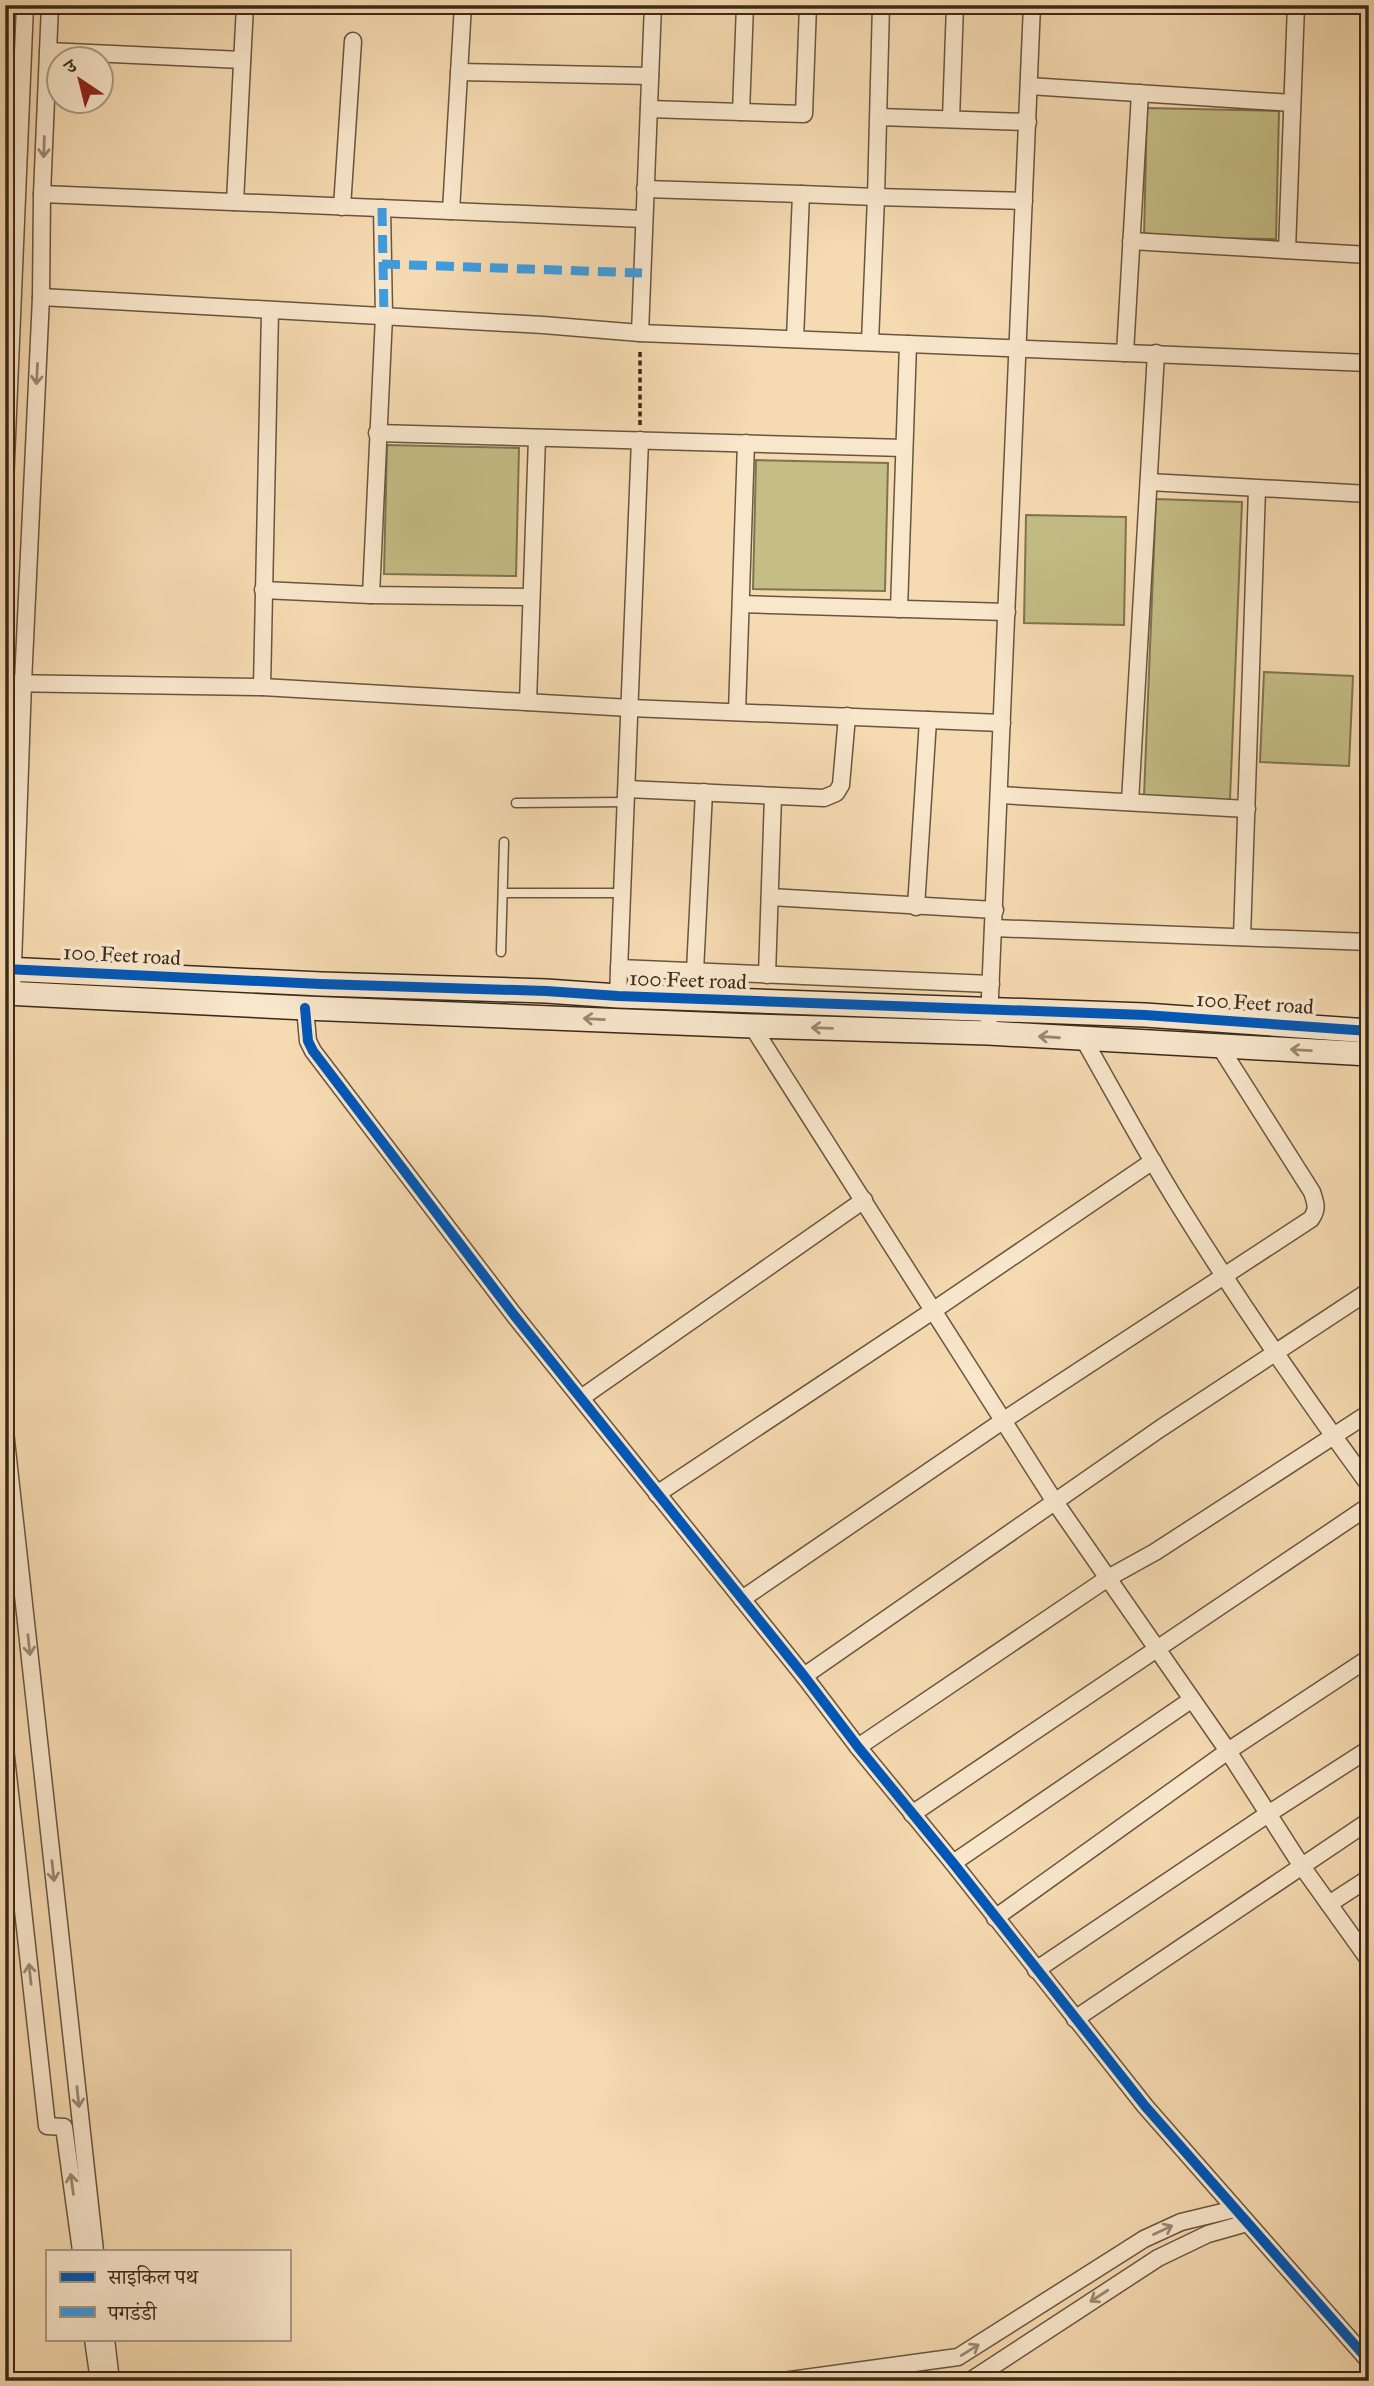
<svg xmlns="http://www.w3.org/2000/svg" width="1374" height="2386" font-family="'IM FELL Great Primer','Noto Serif Devanagari',serif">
  <rect width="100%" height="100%" fill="#f6dab1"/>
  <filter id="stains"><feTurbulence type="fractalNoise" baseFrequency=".00286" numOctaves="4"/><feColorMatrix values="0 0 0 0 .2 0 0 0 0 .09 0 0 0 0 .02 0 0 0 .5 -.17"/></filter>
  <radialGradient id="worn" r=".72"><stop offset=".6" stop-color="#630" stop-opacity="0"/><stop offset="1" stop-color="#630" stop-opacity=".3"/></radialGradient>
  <g fill="#c4bd86" stroke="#7f7450" stroke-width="2">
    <polygon points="1147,108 1279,111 1276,239 1144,237"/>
    <polygon points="387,445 519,448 516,576 384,574"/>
    <polygon points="756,460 888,463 885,591 753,589"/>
    <polygon points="1156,499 1242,502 1230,800 1144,796"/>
    <polygon points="1026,515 1126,517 1124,625 1024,623"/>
    <polygon points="1264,672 1353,676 1349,766 1260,762"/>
  </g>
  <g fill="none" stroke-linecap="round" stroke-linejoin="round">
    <g stroke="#69563f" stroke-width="11">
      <g id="lane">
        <polyline points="516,803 626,802"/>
        <polyline points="503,893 622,893"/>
        <polyline points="501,952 504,842"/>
      </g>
    </g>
    <g stroke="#69563f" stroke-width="19">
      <g id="street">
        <polyline points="48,51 242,60"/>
        <polyline points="459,72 650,76"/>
        <polyline points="1029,86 1292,103"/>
        <polyline points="649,109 804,114 808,5"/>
        <polyline points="741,112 745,5"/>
        <polyline points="879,117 1028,122"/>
        <polyline points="951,119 955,5"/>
        <polyline points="645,189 801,194 795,339"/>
        <polyline points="42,194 644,219"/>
        <polyline points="801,194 876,197 881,5"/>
        <polyline points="235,202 245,5"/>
        <polyline points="342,207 353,41"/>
        <polyline points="451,211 463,5"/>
        <polyline points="1131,241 1369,255"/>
        <polyline points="1287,250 1296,5"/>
        <polyline points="41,297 543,325 640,333 1369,363"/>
        <polyline points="640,333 653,5"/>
        <polyline points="870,342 876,197 1024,201"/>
        <polyline points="1125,353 1140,93"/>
        <polyline points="377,433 904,448"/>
        <polyline points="1149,482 1369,494"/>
        <polyline points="5,484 25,5"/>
        <polyline points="263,590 371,595 530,597"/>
        <polyline points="371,595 384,316 382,208"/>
        <polyline points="741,604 1007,612"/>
        <polyline points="899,609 908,344"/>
        <polyline points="5,683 262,687 630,708 1002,723"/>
        <polyline points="262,687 270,311"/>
        <polyline points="528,702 537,438"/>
        <polyline points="737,712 746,443"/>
        <polyline points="627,789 824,798 836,793 841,785 847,716"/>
        <polyline points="999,795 1247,809"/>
        <polyline points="1130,802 1156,353"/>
        <polyline points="770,897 995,910"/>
        <polyline points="916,907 928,720"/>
        <polyline points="993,928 1369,942"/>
        <polyline points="1242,937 1257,489"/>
        <polyline points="619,968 991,984"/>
        <polyline points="695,971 704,792"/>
        <polyline points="767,975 773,796"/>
        <polyline points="12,993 23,683 41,297 42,194 50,5"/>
        <polyline points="618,996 640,440"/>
        <polyline points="305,1008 308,1041 313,1051 514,1315 804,1676 858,1747 953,1863 1145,2106 1369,2361"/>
        <polyline points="989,1020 1032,5"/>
        <polyline points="752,1026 1055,1502 1228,1751 1301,1865 1369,1960"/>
        <polyline points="1366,1039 1369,1010"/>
        <path d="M1084 1040C1115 1094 1144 1149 1177 1202 1237 1299 1302 1393 1369 1485"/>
        <polyline points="581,1398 864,1200"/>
        <polyline points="5,1431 95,2251"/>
        <polyline points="657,1494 934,1310 1153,1161"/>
        <path d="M742 1599 1004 1420 1311 1219C1318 1209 1316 1204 1312 1192L1220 1047"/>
        <polyline points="804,1676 1161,1428 1369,1291"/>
        <polyline points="858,1747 1108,1578 1155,1552 1369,1413"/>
        <polyline points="5,1748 47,2126 64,2127 81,2251"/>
        <polyline points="912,1814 1369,1506"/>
        <polyline points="953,1863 1191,1700"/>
        <polyline points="1329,1904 1369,1878"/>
        <polyline points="995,1918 1228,1751 1369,1658"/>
        <polyline points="1036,1970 1268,1814 1369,1749"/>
        <polyline points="1075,2019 1369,1821"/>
        <polyline points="93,2339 99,2381"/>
        <polyline points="106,2339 111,2381"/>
        <polyline points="783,2381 958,2357 1144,2239 1181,2222 1235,2209"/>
        <polyline points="970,2381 1158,2258 1208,2234 1247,2223"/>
      </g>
    </g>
    <g stroke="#3a2a19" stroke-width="26">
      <g id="secondary">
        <polyline points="5,969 321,984 546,991 618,996 1145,1015 1369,1031"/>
        <polyline points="5,993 305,1008 752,1026 988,1033 1369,1054"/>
      </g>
    </g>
    <polyline stroke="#3a2a19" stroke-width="3.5" stroke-dasharray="5 3.5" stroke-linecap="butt" points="640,425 640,349"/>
    <use href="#lane" stroke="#f9e7cc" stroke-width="8"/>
    <use href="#street" stroke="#f9e7cc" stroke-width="16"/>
    <use href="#secondary" stroke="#f9e7cc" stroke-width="23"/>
    <g stroke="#3e9cdf" stroke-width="9" stroke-dasharray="18 9" stroke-linecap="butt">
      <polyline points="382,208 384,316"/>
      <polyline points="382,264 642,273"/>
    </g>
    <g stroke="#f9e7cc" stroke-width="15">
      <g id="cycleway">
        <polyline points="5,969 321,984 546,991 618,996 1145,1015 1369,1031"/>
        <polyline points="305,1008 308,1041 313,1051 514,1315 804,1676 858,1747 953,1863 1145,2106 1369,2361"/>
      </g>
    </g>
    <use href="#cycleway" stroke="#0057b8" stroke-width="10"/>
  </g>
  <defs><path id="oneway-shaft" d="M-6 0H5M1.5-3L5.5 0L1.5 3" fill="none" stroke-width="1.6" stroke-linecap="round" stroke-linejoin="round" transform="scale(1.75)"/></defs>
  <g stroke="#9a8872">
    <use href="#oneway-shaft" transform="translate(44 147) rotate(92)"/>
    <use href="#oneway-shaft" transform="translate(37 374) rotate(93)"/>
    <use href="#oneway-shaft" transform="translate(594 1019) rotate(-177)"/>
    <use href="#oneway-shaft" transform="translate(822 1028) rotate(-178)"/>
    <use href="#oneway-shaft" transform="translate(1049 1037) rotate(-176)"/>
    <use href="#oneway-shaft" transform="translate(1301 1050) rotate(-177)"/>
    <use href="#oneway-shaft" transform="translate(29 1645) rotate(84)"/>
    <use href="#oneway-shaft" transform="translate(53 1871) rotate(84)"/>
    <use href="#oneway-shaft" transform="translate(30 1974) rotate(-96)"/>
    <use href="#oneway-shaft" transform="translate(78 2097) rotate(84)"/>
    <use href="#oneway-shaft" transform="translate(72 2184) rotate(-98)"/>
    <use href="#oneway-shaft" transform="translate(1163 2230) rotate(-25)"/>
    <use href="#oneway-shaft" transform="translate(1099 2296) rotate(147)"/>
    <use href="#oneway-shaft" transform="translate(970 2350) rotate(-32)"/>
  </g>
  <g text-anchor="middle" stroke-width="7" stroke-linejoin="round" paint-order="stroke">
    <g font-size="21" fill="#3a2a19" stroke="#f9e7cc">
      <text transform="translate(122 955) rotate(3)" y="7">100 Feet road</text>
      <text transform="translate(688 980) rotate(2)" y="7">100 Feet road</text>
      <text transform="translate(1255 1003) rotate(4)" y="7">100 Feet road</text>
    </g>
  </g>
  <rect width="1374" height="2386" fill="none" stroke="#f6dab1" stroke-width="28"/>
  <rect x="7" y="7" width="1360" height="2372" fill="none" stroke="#3a2a19" stroke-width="3.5"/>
  <rect x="14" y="14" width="1346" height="2358" fill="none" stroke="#3a2a19" stroke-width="2"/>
  <rect x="46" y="2250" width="245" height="91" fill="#f9e7cc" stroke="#ad9b84" stroke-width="2"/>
  <rect x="60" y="2272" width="35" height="10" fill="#0057b8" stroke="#ad9b84" stroke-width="2"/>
  <text x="108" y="2284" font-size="21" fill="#3a2a19">साइकिल पथ</text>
  <rect x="60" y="2307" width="35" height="10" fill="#3e9cdf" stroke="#ad9b84" stroke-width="2"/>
  <text x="108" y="2320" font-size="21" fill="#3a2a19">पगडंडी</text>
  <g transform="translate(80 80) rotate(325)"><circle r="33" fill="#f9e7cc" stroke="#ad9b84" stroke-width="2"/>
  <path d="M0-5L12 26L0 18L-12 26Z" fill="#8f2418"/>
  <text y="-10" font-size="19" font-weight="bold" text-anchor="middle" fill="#3a2a19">उ</text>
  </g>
  <rect width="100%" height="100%" filter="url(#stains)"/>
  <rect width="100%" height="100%" fill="url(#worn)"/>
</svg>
